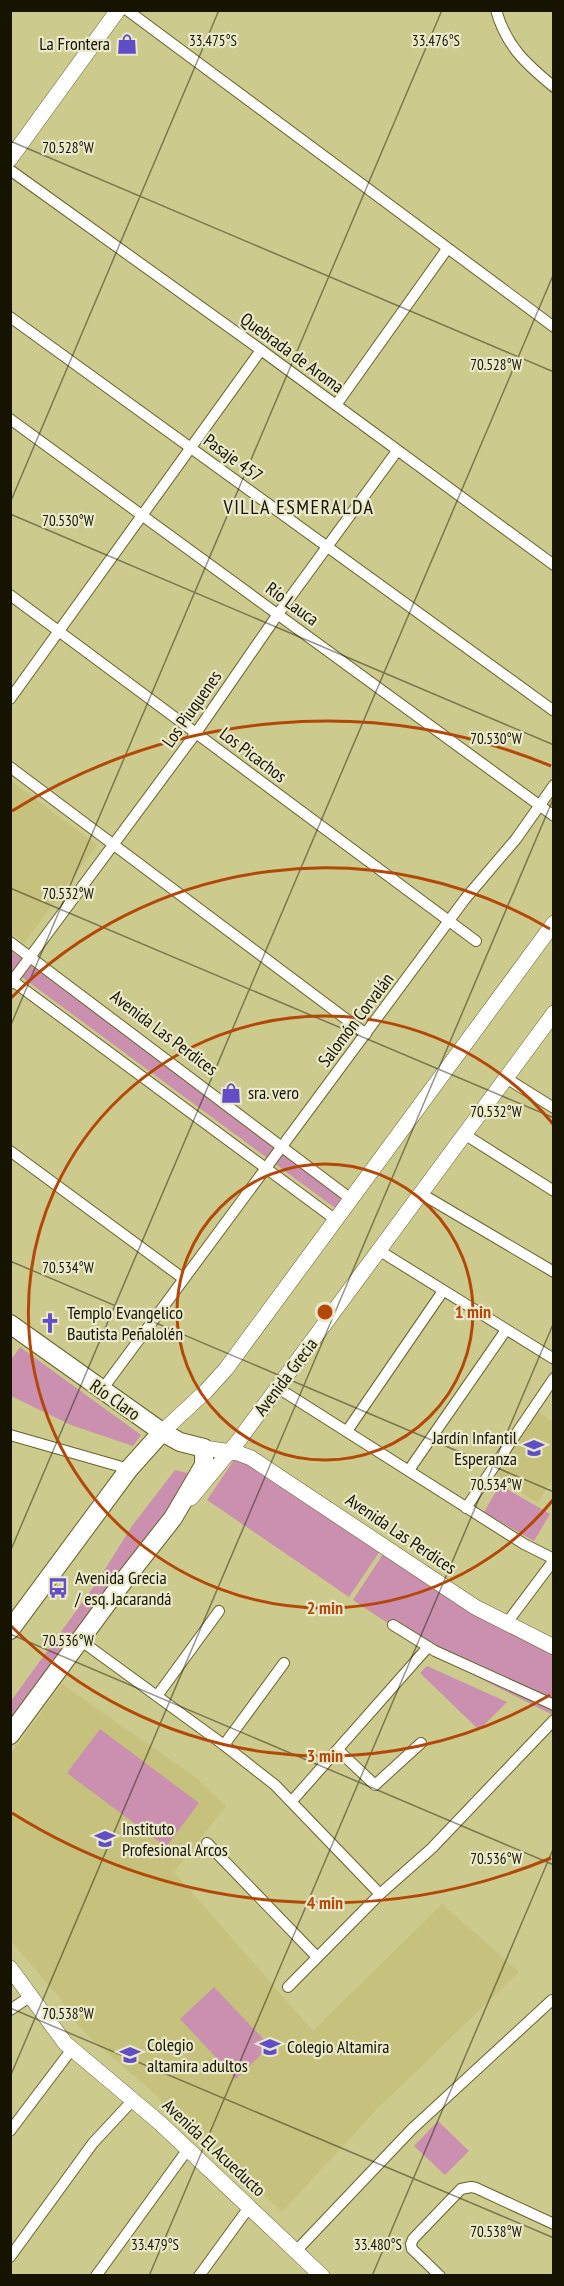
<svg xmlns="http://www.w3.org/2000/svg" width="564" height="2286" font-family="'PT Sans Narrow',sans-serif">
  <rect width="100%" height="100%" fill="#cdca8e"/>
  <g fill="#c6c27d">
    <polygon points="10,780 97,845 24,943 11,933"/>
    <polygon points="539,1412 553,1422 554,1478 537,1503 496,1475"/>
    <polygon points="62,1684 195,1777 226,1806 174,1872 313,2031 442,1904 519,1972 378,2108 282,2212 148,2088 92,2040 76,2023 59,1997 11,1941 11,1754"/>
  </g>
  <g fill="#cb90b0">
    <polygon points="11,951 344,1195 335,1208 11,969"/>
    <polygon points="20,1347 141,1435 133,1446 71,1425 11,1396 11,1360"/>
    <polygon points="236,1457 380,1551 349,1597 207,1500"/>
    <polygon points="175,1470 191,1474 191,1482 11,1722 11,1701 97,1582 132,1526"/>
    <polygon points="500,1485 550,1514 534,1541 484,1512"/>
    <polygon points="383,1554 472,1613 553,1655 553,1715 443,1660 353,1600"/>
    <polygon points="427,1666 507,1702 479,1730 420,1673"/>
    <polygon points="100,1729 199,1803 166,1847 67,1773"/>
    <polygon points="214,1987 270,2046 236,2079 180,2019"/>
    <polygon points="438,2121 469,2151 445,2175 414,2146"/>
  </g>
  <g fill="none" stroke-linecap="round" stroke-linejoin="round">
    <g stroke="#676329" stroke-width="12">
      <g id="street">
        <polyline points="127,10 554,327"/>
        <path d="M496 10C506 46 526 64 554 87"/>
        <polyline points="10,170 261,350 554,565"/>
        <polyline points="10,317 554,711"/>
        <polyline points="336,405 447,249"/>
        <polyline points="10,419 554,816"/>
        <polyline points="10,595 476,941"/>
        <polyline points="10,699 261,350"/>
        <polyline points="10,767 366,1034"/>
        <polyline points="10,942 351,1199"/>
        <polyline points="10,979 336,1220"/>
        <polyline points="10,984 196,733 278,614 397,451"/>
        <polyline points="506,1078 554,1108"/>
        <polyline points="464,1134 554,1191"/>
        <polyline points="10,1151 184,1279"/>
        <polyline points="420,1193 554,1272"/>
        <polyline points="380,1251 554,1359"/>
        <polyline points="278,1388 524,1544 554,1559"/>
        <polyline points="101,1391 465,899 516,839 554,785"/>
        <polyline points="347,1431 443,1291"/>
        <polyline points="10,1435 129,1469"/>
        <polyline points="409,1470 506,1330"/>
        <polyline points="466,1508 554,1378"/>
        <polyline points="506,1624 554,1560"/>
        <polyline points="393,1625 435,1651 554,1705"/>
        <polyline points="80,1640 224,1745 275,1785 380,1894"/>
        <polyline points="157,1696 219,1611"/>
        <polyline points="224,1745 284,1663"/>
        <polyline points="338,1750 375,1785 421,1743"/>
        <polyline points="292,1801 428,1647"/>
        <polyline points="207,1843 317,1957"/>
        <polyline points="288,1987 380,1894 432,1848 554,1720"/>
        <polyline points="10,2010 31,1996"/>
        <polyline points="10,2131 72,2049"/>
        <polyline points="296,2251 412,2129 552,2000"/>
        <polyline points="10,2257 93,2143 133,2100"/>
        <polyline points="96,2276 188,2149"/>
        <polyline points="199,2276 250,2206"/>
        <polyline points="440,2276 412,2249 411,2244 413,2239 461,2189 471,2187 476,2188 554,2224"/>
      </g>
    </g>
    <g stroke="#676329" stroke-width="16">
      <g id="secondary">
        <polyline points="10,159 118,10"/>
        <polyline points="162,1432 206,1391 226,1369 554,923"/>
        <polyline points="204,1448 238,1453 251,1458 475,1607 554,1647"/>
        <polyline points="191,1498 239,1440 554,1013"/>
        <polyline points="10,1968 65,2043 160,2123 322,2276"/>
      </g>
    </g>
    <g stroke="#676329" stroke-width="20">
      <g id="primary">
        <polyline points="10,1324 162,1432 180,1442 204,1448 204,1465 173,1518 125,1579 10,1735"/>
        <polyline points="10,1630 129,1469 162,1432"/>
      </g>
    </g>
    <use href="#street" stroke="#fff" stroke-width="10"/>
    <use href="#secondary" stroke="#fff" stroke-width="15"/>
    <use href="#primary" stroke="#fff" stroke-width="18"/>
  </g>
  <path fill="none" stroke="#161400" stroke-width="1.5" stroke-opacity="0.45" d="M10 141 554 372M10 503 219 10M10 514 554 745M10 888 554 1118M10 1027 442 10M10 1261 554 1492M10 1552 554 273M10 1634 554 1865M10 2008 554 2238M10 2077 554 797M149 2276 554 1322M372 2276 554 1847"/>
  <g fill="none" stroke="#b44809" stroke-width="3">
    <circle cx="325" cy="1312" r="148"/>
    <path d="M553 1500A296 296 0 1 1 553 1124"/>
    <path d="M550 1695A444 444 0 0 1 11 1626M11 998A444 444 0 0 1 550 929"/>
    <path d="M551 1858A591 591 0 0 1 12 1813M12 811A591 591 0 0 1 551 766"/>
  </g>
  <defs>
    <g id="shop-bare" transform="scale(1.62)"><path d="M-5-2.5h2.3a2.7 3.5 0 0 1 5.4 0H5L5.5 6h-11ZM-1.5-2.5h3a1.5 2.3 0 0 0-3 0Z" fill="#614ec7" stroke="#eae9cb" stroke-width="2.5" paint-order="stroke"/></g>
    <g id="church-bare" transform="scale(1.62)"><path d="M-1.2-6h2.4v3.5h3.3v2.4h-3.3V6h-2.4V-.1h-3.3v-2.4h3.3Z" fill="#614ec7" stroke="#eae9cb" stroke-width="2.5" paint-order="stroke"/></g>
    <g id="school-bare" transform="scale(1.62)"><path d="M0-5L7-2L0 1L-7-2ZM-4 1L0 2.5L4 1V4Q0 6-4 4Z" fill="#614ec7" stroke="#eae9cb" stroke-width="2.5" paint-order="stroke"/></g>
    <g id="bus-bare" transform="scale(1.62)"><path d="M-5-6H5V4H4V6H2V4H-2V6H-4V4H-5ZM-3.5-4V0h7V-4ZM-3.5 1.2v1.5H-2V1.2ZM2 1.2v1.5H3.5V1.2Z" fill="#614ec7" stroke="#eae9cb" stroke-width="2.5" paint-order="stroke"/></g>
    <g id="university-bare" transform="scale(1.62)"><path d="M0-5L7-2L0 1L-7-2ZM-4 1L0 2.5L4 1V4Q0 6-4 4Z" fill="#614ec7" stroke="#eae9cb" stroke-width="2.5" paint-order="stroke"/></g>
  </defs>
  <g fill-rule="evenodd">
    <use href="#shop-bare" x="127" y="44"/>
    <use href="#shop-bare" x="231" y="1093"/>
    <use href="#church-bare" x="50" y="1323"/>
    <use href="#school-bare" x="534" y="1448"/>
    <use href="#bus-bare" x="58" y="1588"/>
    <use href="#university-bare" x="105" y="1839"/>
    <use href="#school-bare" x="270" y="2047"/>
    <use href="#school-bare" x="130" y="2055"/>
  </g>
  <g text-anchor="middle" stroke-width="4.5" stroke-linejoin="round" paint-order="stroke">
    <g font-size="18" fill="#161400" stroke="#eae9cb" text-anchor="start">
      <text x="110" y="50" text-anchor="end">La Frontera</text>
      <text x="248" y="1099">sra. vero</text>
      <text x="67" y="1319">Templo Evangelico<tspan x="67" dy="21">Bautista Peñalolén</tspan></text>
      <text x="517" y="1444" text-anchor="end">Jardín Infantil<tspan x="517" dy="21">Esperanza</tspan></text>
      <text x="75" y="1584">Avenida Grecia<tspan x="75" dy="21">/ esq. Jacarandá</tspan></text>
      <text x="122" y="1835">Instituto<tspan x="122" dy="21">Profesional Arcos</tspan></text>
      <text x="147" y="2051">Colegio<tspan x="147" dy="21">altamira adultos</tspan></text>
      <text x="287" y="2053">Colegio Altamira</text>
    </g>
    <g font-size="18" fill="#161400" stroke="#eae9cb">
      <text transform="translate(292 353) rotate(36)" y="6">Quebrada de Aroma</text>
      <text transform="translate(233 458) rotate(36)" y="6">Pasaje 457</text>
      <text transform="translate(292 604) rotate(36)" y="6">Río Lauca</text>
      <text transform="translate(192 709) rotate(-55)" y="6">Los Piuquenes</text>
      <text transform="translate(253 755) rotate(37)" y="6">Los Picachos</text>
      <text transform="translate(356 1020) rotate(-53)" y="6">Salomón Corvalán</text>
      <text transform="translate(164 1033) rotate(37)" y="6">Avenida Las Perdices</text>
      <text transform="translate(286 1377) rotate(-53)" y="6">Avenida Grecia</text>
      <text transform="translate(115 1400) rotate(35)" y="6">Río Claro</text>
      <text transform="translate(401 1534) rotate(34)" y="6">Avenida Las Perdices</text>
      <text transform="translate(214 2148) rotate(43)" y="6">Avenida El Acueducto</text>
    </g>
    <g font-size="20" letter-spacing="1.5" fill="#161400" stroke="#eae9cb">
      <text x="299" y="514">VILLA ESMERALDA</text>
    </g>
  </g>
  <g font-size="15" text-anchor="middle" fill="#161400" stroke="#eae9cb" stroke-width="4.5" stroke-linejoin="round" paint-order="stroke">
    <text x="213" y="46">33.475°S</text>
    <text x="436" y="46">33.476°S</text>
    <text x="68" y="153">70.528°W</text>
    <text x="496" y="370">70.528°W</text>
    <text x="68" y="526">70.530°W</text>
    <text x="496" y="744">70.530°W</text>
    <text x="68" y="899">70.532°W</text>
    <text x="496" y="1117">70.532°W</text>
    <text x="68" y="1273">70.534°W</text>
    <text x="496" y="1490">70.534°W</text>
    <text x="68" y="1646">70.536°W</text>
    <text x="496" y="1864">70.536°W</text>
    <text x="68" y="2019">70.538°W</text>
    <text x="496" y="2237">70.538°W</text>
    <text x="155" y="2250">33.479°S</text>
    <text x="378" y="2250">33.480°S</text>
  </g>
  <circle cx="325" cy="1312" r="9" fill="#b44809" stroke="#eae9cb" stroke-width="3"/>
  <g font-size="18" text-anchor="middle" font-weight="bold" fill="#b44809" stroke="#eae9cb" stroke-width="4.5" stroke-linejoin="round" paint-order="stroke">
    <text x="473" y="1318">1 min</text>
    <text x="325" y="1614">2 min</text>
    <text x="325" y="1762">3 min</text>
    <text x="325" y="1909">4 min</text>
  </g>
  <rect width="564" height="2286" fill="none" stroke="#161400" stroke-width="24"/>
</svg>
